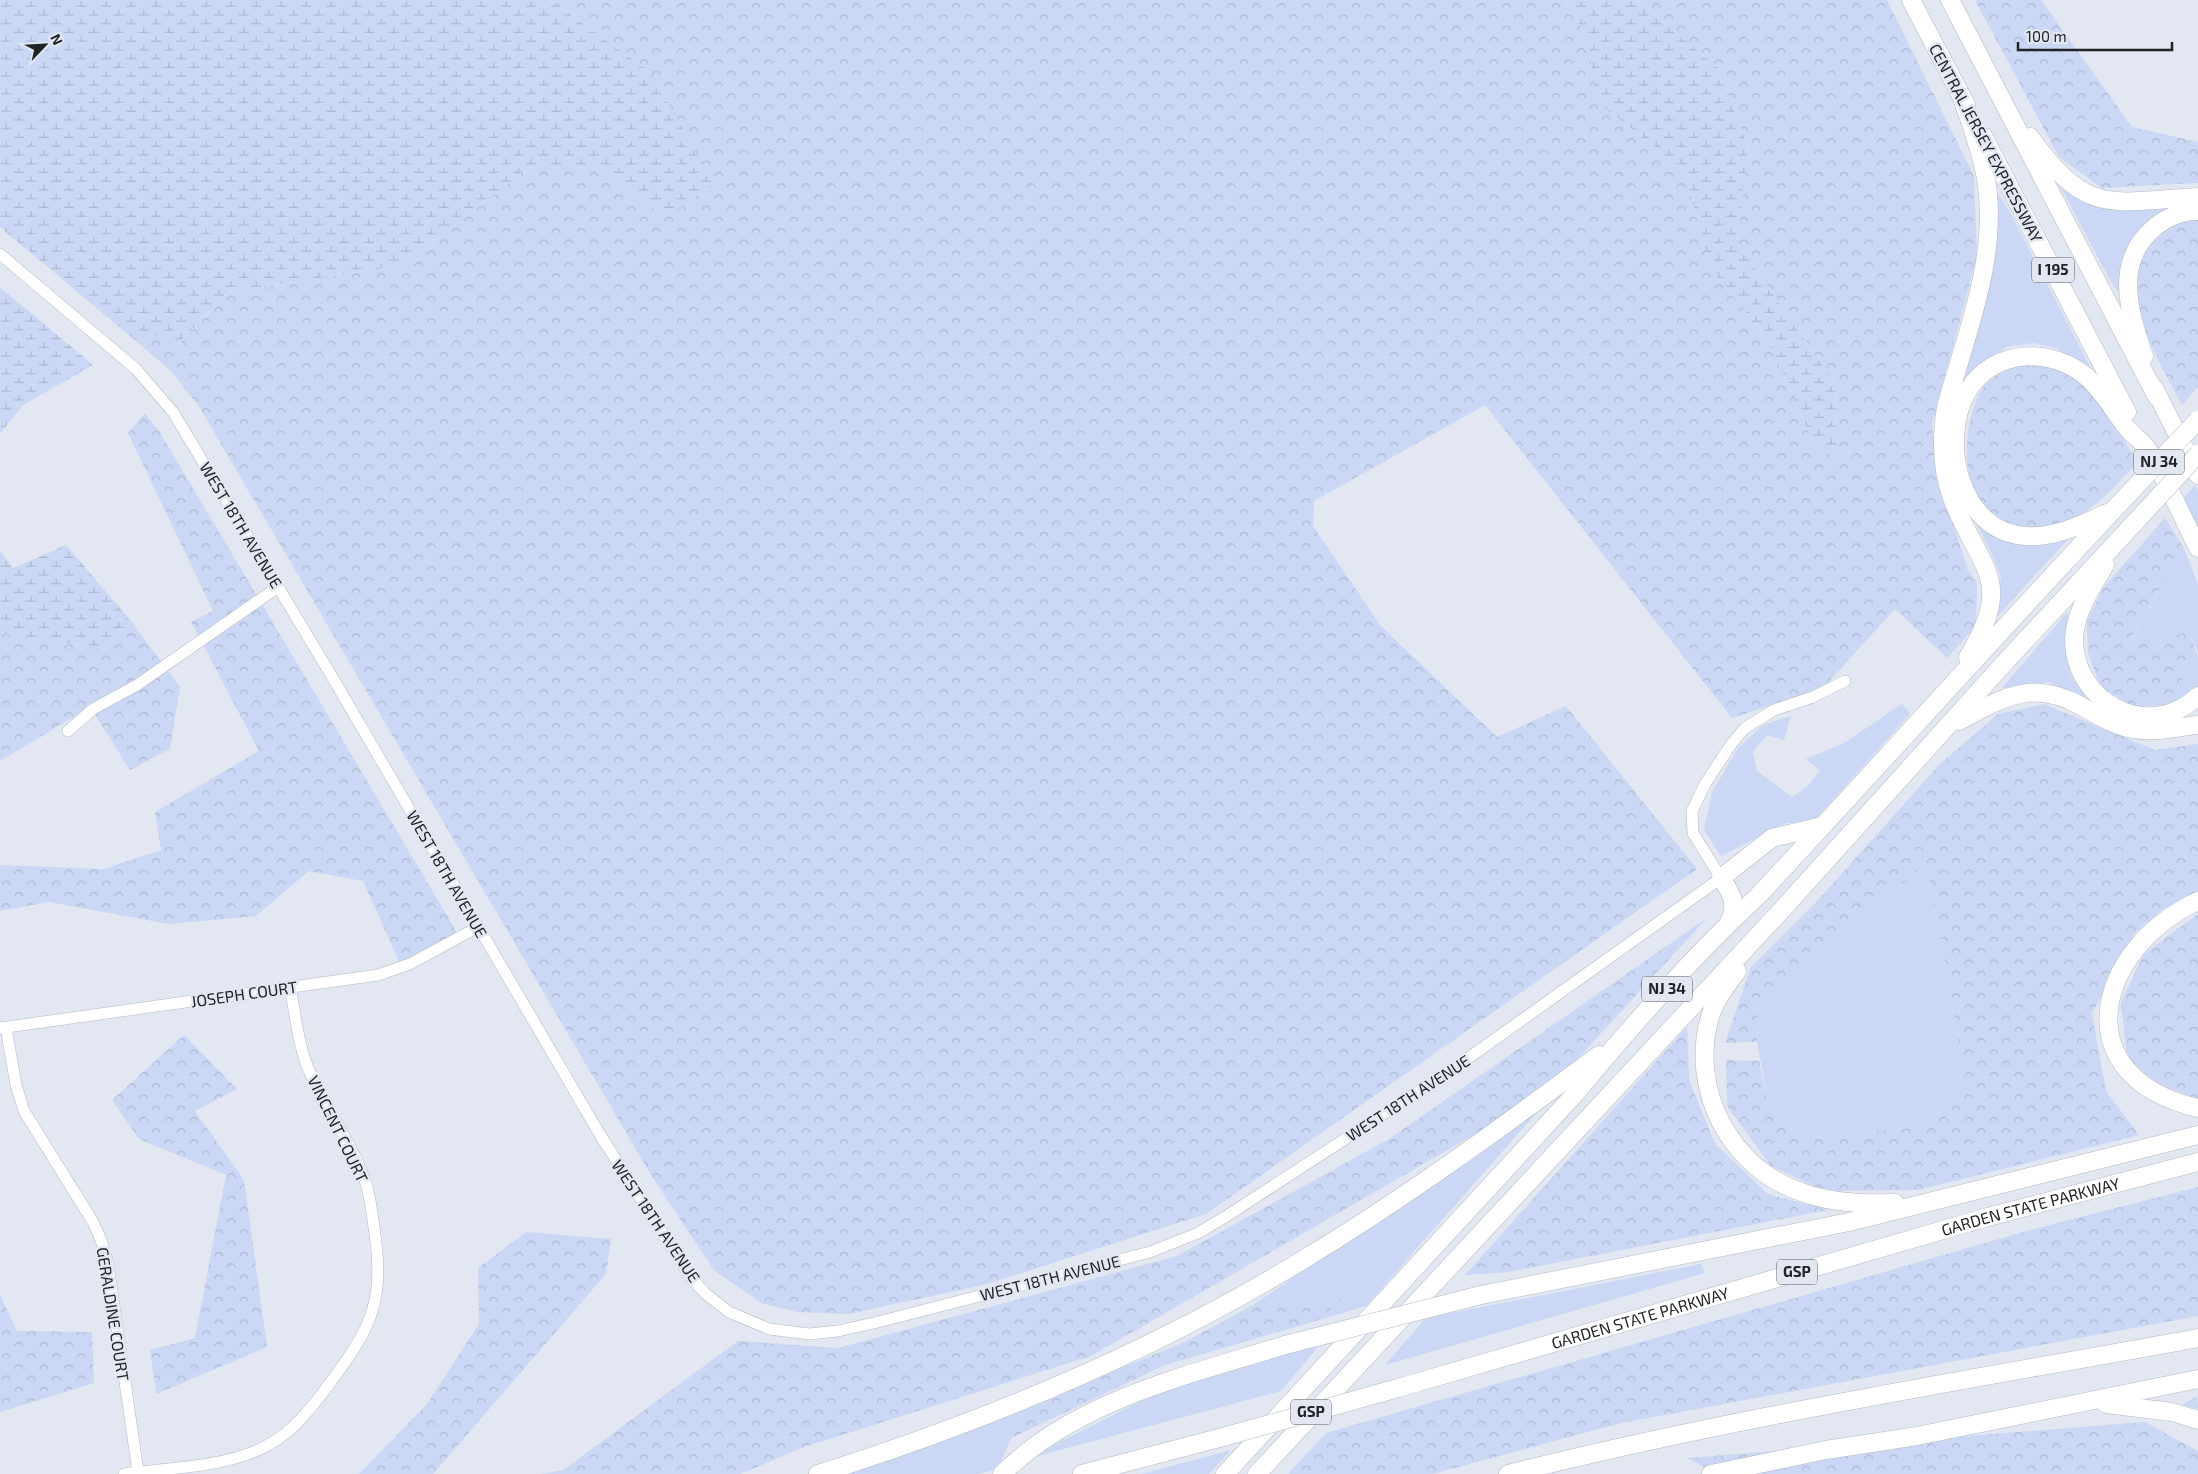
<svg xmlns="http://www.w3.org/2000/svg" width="2198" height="1474" font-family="'Exo 2',sans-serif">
  <defs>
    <pattern id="forest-crowns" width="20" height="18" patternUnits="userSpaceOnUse" patternTransform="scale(1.25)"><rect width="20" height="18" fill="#cad8f5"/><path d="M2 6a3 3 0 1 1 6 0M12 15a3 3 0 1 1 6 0" fill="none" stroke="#adb9d2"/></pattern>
    <pattern id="wetland-marsh" width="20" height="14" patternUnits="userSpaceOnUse" patternTransform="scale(1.25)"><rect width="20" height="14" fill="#cad8f5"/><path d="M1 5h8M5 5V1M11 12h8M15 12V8" fill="none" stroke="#adb9d2"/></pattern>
  </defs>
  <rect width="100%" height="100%" fill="#e2e7f1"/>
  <g fill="#cad8f5">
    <polygon points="2058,182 2097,205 2188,203 2123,267 2119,293 2110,280"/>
    <polygon points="1996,191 2010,212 2097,380 2057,348 2033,343 2006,347 1983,363 1963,387 1997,239"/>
    <polygon points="2195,485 2198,491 2198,532 2181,501"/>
    <polygon points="1970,512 2004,538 2033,546 2069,538 1995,619 2001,577 1991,552"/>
    <polygon points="2184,548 2198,585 2198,652 2189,633 2129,643"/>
    <polygon points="2068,611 2067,643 2071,676 2094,704 2049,682 2002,688"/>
    <polygon points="2198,657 2198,686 2169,705 2133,706 2174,692"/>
    <polygon points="1902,704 1910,714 1812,823 1786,823 1721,856 1704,830 1712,792 1738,748 1763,725 1791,716 1784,740 1767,735 1753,752 1757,771 1792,797 1809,785 1820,770 1806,759 1844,743"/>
    <polygon points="1927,863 1967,1089 1922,1127 1801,1138 1770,1110 1757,1042 1758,1009 1816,957"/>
    <polygon points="1540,1109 1366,1306 1319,1320 1342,1299 1253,1305"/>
    <polygon points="1701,1264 1705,1273 1385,1365 1426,1318"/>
    <polygon points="1322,1342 1281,1391 1026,1459 1149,1397"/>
    <polygon points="1033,1404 1011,1438 998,1469 977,1474 823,1474"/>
    <polygon points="1231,1450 1209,1474 1142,1474"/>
  </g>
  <g fill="url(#forest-crowns)">
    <polygon points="550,0 1565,0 1588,39 1596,101 1684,170 1711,269 1769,341 1815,447 1838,459 1835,384 1737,242 1748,146 1717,67 1637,0 1887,0 1974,176 1977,257 1932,424 1939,482 1968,570 1977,582 1976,626 1947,658 1895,609 1823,688 1732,718 1485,405 1314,501 1313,526 1380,625 1497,737 1566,706 1697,869 1206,1214 987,1284 849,1314 797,1312 761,1303 714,1270 651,1175 198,405 170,370 137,342 153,334 176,347 229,292 403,265 528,168 598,168 666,217 650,72"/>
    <polygon points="1975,0 2041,0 2132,127 2198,142 2198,183 2102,188 2059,157"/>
    <path d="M2198 219V387L2182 405C2158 359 2105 278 2160 236 2165 232 2170 227 2176 224 2182 221 2191 221 2198 219Z"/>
    <path d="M2024 364C2035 364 2048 363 2059 366 2095 376 2120 432 2137 463 2119 481 2101 505 2077 516 1998 552 1952 493 1971 417 1975 402 1980 387 1993 378 2002 370 2013 367 2024 364Z"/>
    <polygon points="145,413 159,431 458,934 401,966 363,881 309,871 256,916 169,924 49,902 0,911 0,865 104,869 161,850 155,812 259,751 191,622 213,611 128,433"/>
    <polygon points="2165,518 2184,548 2129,642 2189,633 2198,657 2174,692 2133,706 2101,687 2088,654 2087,621 2103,588"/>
    <polygon points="131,621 180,687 170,749 130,770 90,707 0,761 0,633 108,649"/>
    <polygon points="2044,704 2155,750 2198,744 2198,891 2162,910 2135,933 2092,1014 2106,1091 2139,1135 1918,1190 1825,1191 1771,1166 1727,1106 1726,1060 1759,1061 1770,1110 1801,1138 1922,1127 1967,1089 1927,863 1816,957 1758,1009 1757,1042 1725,1043 1751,967 1818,900 1940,764 1998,714"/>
    <polygon points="2198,914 2198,1099 2157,1083 2127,1057 2121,1002 2144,954"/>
    <polygon points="1707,918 1546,1093 1091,1356 804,1447 740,1474 541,1474 563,1470 738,1341 838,1348 1177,1256 1389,1139"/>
    <polygon points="1687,1027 1689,1080 1715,1144 1768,1194 1828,1210 1508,1272 1465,1275"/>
    <polygon points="184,1035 237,1089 195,1111 244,1180 267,1347 156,1394 150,1350 195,1338 226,1175 139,1139 112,1100"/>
    <polygon points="2198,1187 2198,1316 1621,1423 1432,1474 1288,1474 1326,1433 2030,1230"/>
    <polygon points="526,1232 611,1239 606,1274 433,1474 359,1474 427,1404 479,1324 478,1268"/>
    <polygon points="0,1295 17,1331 92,1332 94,1383 0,1412"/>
    <polygon points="1342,1299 1319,1320 1165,1365 1011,1438 1033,1404 1185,1342 1253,1305"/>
    <polygon points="2197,1395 2198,1409 2183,1405"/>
    <polygon points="2145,1422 2198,1451 2198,1474 1715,1474 1688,1458"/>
  </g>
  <g fill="url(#wetland-marsh)">
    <polygon points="0,0 550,0 650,72 714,183 666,217 598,168 528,168 403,265 229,292 175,347 153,334 137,342 0,227"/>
    <polygon points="1565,0 1637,0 1717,67 1748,146 1737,242 1835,384 1838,459 1815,447 1769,341 1711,269 1684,170 1596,101 1588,39"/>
    <polygon points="0,287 93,365 23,405 0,434"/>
    <polygon points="66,545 131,621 108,649 0,633 0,551 13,568"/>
  </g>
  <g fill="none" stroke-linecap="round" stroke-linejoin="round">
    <g stroke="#b3b8c1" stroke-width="12">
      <g id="minor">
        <polyline points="0,254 136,369 173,412 331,675 599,1133 691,1278 706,1294 729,1312 769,1329 809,1334 838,1331 878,1322 1150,1252 1198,1233 1225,1217 1453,1069 1721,878 1693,833 1692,811 1705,784 1732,743 1745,728 1774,710 1813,697 1845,681"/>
        <polyline points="68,731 93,709 137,685 278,587"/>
        <polyline points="0,1028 378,975 410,964 478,927"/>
        <polyline points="6,1028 16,1085 24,1111 93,1222 101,1240 108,1264 138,1472"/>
        <path d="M124 1474C167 1468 217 1468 258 1450 288 1437 307 1414 327 1387 368 1332 385 1306 375 1235 373 1219 371 1202 367 1187 355 1147 328 1112 311 1075 298 1047 296 1017 290 987"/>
      </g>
    </g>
    <g stroke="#b3b8c1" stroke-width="19">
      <g id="highway">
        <polyline points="1911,0 1966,105"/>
        <polyline points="1950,0 2157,397"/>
        <path d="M1961 95C1970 122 1981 150 1986 179 1999 256 1966 334 1946 407 1941 438 1941 468 1952 498 1979 569 2016 578 1968 657"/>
        <polyline points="1983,136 2127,412"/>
        <path d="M2030 137C2088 217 2109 202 2198 197"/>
        <path d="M2144 356C2129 312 2113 261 2155 227 2167 217 2183 211 2198 211"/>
        <polyline points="2154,388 2198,475"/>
        <path d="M2107 513C2081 525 2055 538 2025 536 1960 532 1939 441 1967 392 1993 348 2052 346 2088 378 2104 393 2114 411 2127 428 2132 435 2141 440 2146 447 2166 478 2181 515 2198 548"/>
        <path d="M2105 565C2092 587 2075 612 2074 639 2074 704 2150 742 2198 696"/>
        <path d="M1959 721C2004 697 2032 679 2081 706 2098 715 2114 726 2133 729 2154 733 2177 727 2198 725"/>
        <path d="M2198 901C2094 950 2064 1077 2198 1108"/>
        <path d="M1729 922C1738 904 1732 894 1721 878L1772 838 1822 826"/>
        <path d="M1737 971C1727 985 1715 1000 1710 1017 1689 1089 1730 1168 1801 1192 1831 1203 1863 1204 1895 1203"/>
        <polyline points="1481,1295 1849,1222 2198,1135"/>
        <path id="s1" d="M1398 1388 1988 1217 2198 1162"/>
        <polyline points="2106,1404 2172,1412 2198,1420"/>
        <path d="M818 1474C986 1421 1150 1353 1301 1261 1404 1199 1502 1127 1599 1055"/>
        <path d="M1002 1474C1078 1399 1187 1376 1285 1345"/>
        <polyline points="1082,1474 1223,1437"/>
        <path d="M1225 1474 1575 1094C1632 1025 1692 957 1758 896 1879 766 1998 633 2120 503"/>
        <polyline points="1257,1474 1778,914 2008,659 2139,518"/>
        <path d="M1508 1474C1735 1417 1968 1380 2198 1338"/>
        <polyline points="1711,1474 1826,1450 1917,1436 2198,1379"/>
      </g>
    </g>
    <use href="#minor" stroke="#fff" stroke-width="11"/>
    <use href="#highway" stroke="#fff" stroke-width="18"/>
    <g stroke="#b3b8c1" stroke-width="19" stroke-linecap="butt">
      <g id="highway-bridge">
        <polyline points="2120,503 2198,420"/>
        <polyline points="2139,518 2198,454"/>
        <polyline points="1285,1345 1481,1295"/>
        <polyline points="1223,1437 1398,1388"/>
      </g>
    </g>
    <use href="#highway-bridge" stroke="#fff" stroke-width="18"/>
  </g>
  <g text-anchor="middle" stroke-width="5" stroke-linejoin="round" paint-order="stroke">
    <g fill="#e2e7f1" stroke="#5b5e63" stroke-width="1">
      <rect x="2032" y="257.5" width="42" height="25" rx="4"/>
      <rect x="2134" y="449.5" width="50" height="25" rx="4"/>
      <rect x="1642" y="976.5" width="50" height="25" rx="4"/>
      <rect x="1777" y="1259.5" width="40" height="25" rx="4"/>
      <rect x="1291" y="1399.5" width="40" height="25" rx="4"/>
    </g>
    <g font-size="15" font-weight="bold" fill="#212326">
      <text x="2053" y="275">I 195</text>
      <text x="2159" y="467">NJ 34</text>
      <text x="1667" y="994">NJ 34</text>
      <text x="1797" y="1277">GSP</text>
      <text x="1311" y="1417">GSP</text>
    </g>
    <g font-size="16" fill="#212326" stroke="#e2e7f1">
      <text transform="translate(1986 143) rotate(62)" y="6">CENTRAL JERSEY EXPRESSWAY</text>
      <text transform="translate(241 525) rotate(59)" y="6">WEST 18TH AVENUE</text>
      <text transform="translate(447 874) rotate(60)" y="6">WEST 18TH AVENUE</text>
      <text transform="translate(244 994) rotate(-8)" y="6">JOSEPH COURT</text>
      <text transform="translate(1408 1098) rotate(-33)" y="6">WEST 18TH AVENUE</text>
      <text transform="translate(338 1129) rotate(64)" y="6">VINCENT COURT</text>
      <text dy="6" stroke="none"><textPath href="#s1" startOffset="658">GARDEN STATE PARKWAY</textPath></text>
      <text transform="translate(656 1221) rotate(56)" y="6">WEST 18TH AVENUE</text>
      <text transform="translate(1050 1278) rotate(-14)" y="6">WEST 18TH AVENUE</text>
      <text transform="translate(113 1314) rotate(81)" y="6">GERALDINE COURT</text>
      <text dy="6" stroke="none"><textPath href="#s1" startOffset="252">GARDEN STATE PARKWAY</textPath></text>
    </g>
  </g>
  <g transform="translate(45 45) rotate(65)" stroke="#e2e7f1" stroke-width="4" paint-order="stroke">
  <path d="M0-4L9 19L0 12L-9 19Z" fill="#212326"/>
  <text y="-8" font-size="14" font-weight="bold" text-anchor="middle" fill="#212326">N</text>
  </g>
  <path d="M2018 42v8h154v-8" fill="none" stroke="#212326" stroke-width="2.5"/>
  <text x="2026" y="42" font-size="15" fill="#212326" stroke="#e2e7f1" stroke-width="4" paint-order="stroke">100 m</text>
</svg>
